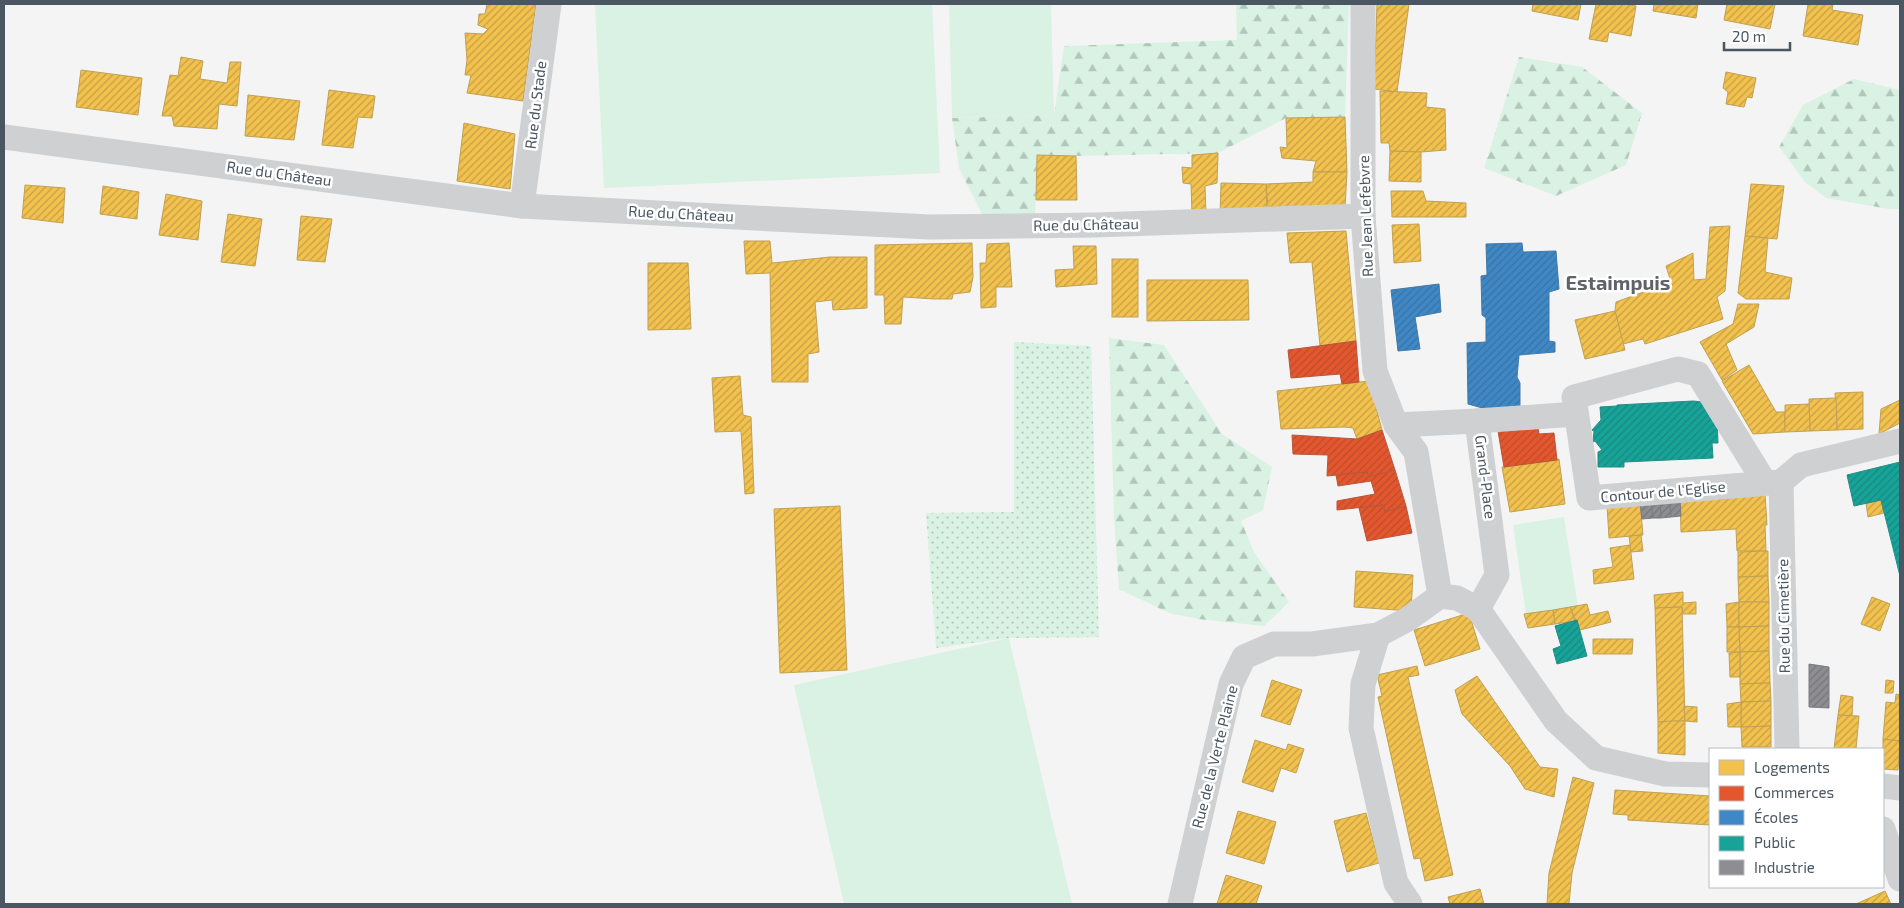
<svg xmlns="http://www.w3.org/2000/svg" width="1904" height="908" font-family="'Exo 2',sans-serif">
  <defs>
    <pattern id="grass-dots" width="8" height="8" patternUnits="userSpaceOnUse" patternTransform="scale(1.25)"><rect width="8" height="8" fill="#d9f2e3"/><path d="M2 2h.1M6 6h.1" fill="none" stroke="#b2c7bb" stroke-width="1.8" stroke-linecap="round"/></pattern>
    <pattern id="forest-firs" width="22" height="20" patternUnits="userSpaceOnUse" patternTransform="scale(1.25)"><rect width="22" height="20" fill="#d9f2e3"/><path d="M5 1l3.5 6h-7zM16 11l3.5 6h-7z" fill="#b2c7bb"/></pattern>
    <pattern id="homes-hatch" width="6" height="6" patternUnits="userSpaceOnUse" patternTransform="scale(1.25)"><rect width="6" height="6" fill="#f2c14e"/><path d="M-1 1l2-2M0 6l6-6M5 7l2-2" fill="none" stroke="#c6a044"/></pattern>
    <pattern id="shops-hatch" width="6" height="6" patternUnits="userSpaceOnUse" patternTransform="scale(1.25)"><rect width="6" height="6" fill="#e4572e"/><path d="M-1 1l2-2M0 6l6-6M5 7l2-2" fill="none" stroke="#bb4b2b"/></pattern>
    <pattern id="schools-hatch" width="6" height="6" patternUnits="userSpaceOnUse" patternTransform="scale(1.25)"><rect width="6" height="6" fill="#3f88c5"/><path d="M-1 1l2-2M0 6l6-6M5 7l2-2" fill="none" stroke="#3772a3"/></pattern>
    <pattern id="public-hatch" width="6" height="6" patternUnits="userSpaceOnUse" patternTransform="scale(1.25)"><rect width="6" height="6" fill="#17a398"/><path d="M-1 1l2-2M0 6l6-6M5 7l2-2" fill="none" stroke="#17887f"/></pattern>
    <pattern id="industry-hatch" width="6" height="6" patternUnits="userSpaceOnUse" patternTransform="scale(1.25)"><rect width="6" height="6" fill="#8d8d92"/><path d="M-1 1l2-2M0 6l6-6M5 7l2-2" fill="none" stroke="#75767b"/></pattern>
  </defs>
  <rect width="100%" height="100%" fill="#f4f4f4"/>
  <polygon fill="url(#grass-dots)" points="1014,342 1091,346 1099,637 1009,638 936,648 926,513 1014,512"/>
  <g fill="url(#forest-firs)">
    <polygon points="1236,4 1349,4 1345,117 1286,118 1218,153 1076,156 1037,155 1035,220 984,218 959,168 952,118 1054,115 1064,46 1237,40"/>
    <polygon points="1519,57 1582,67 1642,113 1626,165 1556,196 1484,168"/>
    <polygon points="1854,79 1900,90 1900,209 1889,209 1826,198 1805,182 1779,147 1803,105"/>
    <polygon points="1109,338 1164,345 1222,434 1272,467 1263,510 1241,521 1254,552 1289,602 1264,626 1198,619 1169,613 1119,589 1114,518"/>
  </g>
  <g fill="#d9f2e3">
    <polygon points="595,4 932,4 940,173 604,188"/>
    <polygon points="949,4 1051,4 1054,115 952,118"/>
    <polygon points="1564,517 1578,607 1526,615 1513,525"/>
    <polygon points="1009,638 1072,904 844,904 794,685"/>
  </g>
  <g fill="url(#homes-hatch)" stroke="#c0a154">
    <polygon points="487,4 536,4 523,101 467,93 471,75 465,75 467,60 465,33 483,34 488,29 478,25 479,14 485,14"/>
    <polygon points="1377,4 1409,4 1397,92 1374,89"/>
    <polygon points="1533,4 1581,4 1578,20 1532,11"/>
    <polygon points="1596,4 1624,4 1636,6 1631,36 1609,32 1607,42 1589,39"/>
    <polygon points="1654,4 1698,4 1696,18 1653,11"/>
    <polygon points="1727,4 1775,4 1770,29 1724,20"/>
    <polygon points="1808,4 1833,4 1832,10 1863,15 1858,45 1803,36"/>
    <polygon points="181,57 203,61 200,79 227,83 230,62 241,62 237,106 219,104 217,129 174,126 172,116 162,116 170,75 178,76"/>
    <polygon points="81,70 142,78 138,115 76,107"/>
    <polygon points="1726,72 1756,78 1752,98 1747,97 1744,107 1726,104 1728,92 1723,88"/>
    <polygon points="329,90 375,96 372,118 358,117 353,148 322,145"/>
    <polygon points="1380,91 1427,93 1426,107 1445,109 1446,150 1421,152 1390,151 1389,143 1381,143"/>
    <polygon points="248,95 300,101 294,140 245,136"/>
    <polygon points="1345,117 1347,172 1313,172 1316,161 1282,158 1280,147 1287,148 1286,118"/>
    <polygon points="464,123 515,134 510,189 457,181"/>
    <polygon points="1390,151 1421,152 1421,182 1389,181"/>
    <polygon points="1218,153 1217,183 1205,186 1206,215 1192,214 1191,184 1183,183 1182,167 1192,168 1192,155"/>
    <polygon points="1037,155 1076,156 1077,200 1036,200"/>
    <polygon points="1313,172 1347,172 1345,207 1268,207 1266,184 1313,182"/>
    <polygon points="1221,183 1266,184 1267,214 1220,216"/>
    <polygon points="1751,184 1784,186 1777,239 1745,236"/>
    <polygon points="25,185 65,188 63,223 22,218"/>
    <polygon points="103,186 139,192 137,219 100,214"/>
    <polygon points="1391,191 1423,191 1426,201 1466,203 1466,217 1392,217"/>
    <polygon points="166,194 202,201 198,240 159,235"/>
    <polygon points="228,214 262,219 255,266 221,262"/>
    <polygon points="301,216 332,219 325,262 297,260"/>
    <polygon points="1419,224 1421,261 1394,263 1392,225"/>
    <polygon points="1730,226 1725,291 1717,297 1723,319 1645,344 1643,339 1623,344 1615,311 1616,302 1671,282 1666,266 1693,253 1694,280 1706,279 1710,227"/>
    <polygon points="1346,231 1356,341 1320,346 1312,262 1290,263 1287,233"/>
    <polygon points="1745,236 1768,238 1765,272 1792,278 1789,299 1746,299 1738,293"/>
    <polygon points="744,241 770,241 772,263 830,257 867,257 867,308 833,310 832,300 815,302 819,352 808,354 808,382 772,382 770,273 746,274"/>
    <polygon points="972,243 973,277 970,292 953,294 952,299 934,299 903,297 901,324 885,324 884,295 875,295 875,245"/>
    <polygon points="1009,243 1012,287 996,287 996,307 981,308 980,263 986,263 987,244"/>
    <polygon points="1073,246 1096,246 1097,284 1056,287 1055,270 1074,269"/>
    <rect x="1112" y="259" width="26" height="58"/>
    <polygon points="648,263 688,263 691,329 648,330"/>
    <polygon points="1147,280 1248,280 1249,320 1147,321"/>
    <polygon points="1738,304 1759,304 1754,327 1726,344 1737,370 1722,380 1700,342 1733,324"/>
    <polygon points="1615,311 1625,350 1585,359 1575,320"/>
    <polygon points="1749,365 1776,412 1785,412 1785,432 1753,434 1722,381"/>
    <polygon points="740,376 743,415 751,417 754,493 745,494 741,431 715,432 712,378"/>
    <polygon points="1369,381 1382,430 1357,439 1353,428 1344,427 1281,429 1277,391"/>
    <polygon points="1863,392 1863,429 1837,430 1835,393"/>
    <polygon points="1836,398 1837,430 1810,431 1809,399"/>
    <polygon points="1900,400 1900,423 1879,434 1881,409"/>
    <polygon points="1809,404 1810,431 1785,432 1785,405"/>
    <polygon points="1559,459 1565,504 1510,512 1502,467"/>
    <polygon points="1765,493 1767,525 1765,525 1766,551 1737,551 1736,529 1681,532 1680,500 1726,499 1726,496"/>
    <polygon points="1881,500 1884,513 1868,517 1866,503"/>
    <polygon points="1640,503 1643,535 1609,538 1607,505"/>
    <polygon points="840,506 847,670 780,673 774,509"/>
    <polygon points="1641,535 1643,551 1631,552 1629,536"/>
    <polygon points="1630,545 1634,579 1594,584 1593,570 1613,567 1610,548"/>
    <polygon points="1766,551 1768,551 1768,576 1738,577 1738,552"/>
    <polygon points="1356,571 1413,575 1411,611 1354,607"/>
    <polygon points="1768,576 1769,602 1739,602 1738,577"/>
    <polygon points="1683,592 1683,603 1696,602 1696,614 1683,614 1682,607 1655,608 1654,595"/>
    <polygon points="1872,597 1890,604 1880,631 1861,624"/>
    <polygon points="1739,602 1739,627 1727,627 1726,604"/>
    <polygon points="1739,602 1769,602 1769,626 1739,627"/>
    <polygon points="1587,604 1590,615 1608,611 1611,622 1580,630 1570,607"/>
    <polygon points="1570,607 1575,621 1555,624 1553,610"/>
    <polygon points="1682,607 1685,721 1658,722 1655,608"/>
    <polygon points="1553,610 1555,624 1528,628 1524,614"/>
    <polygon points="1469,613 1480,649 1425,666 1414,630"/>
    <polygon points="1769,626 1769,651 1740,652 1739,627"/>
    <polygon points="1727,627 1739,627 1740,652 1727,652"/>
    <polygon points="1593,639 1633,639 1632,654 1593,654"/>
    <polygon points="1769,651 1770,683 1740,684 1740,652"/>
    <polygon points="1740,652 1740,677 1730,677 1729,653"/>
    <polygon points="1417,666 1419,675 1408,677 1453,875 1425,881 1420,858 1414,859 1378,697 1382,696 1377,675"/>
    <polygon points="1477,676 1540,767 1558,769 1554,797 1525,789 1510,766 1462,714 1455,690"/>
    <polygon points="1272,680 1302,690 1290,725 1261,716"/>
    <polygon points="1886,680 1894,681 1893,693 1885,693"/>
    <polygon points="1770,683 1771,701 1741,702 1740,684"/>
    <polygon points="1896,694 1900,695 1900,741 1883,739 1886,702 1895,703"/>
    <polygon points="1841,695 1853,697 1852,716 1838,715"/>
    <polygon points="1771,701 1771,726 1741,727 1741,702"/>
    <polygon points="1741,702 1741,727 1728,727 1727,704"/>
    <polygon points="1684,706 1697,707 1697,722 1685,721"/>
    <polygon points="1838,715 1859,716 1856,749 1834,749"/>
    <polygon points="1672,721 1685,721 1685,755 1658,753 1658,722"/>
    <polygon points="1771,726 1771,747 1742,747 1741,727"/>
    <polygon points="1883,739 1900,741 1898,770 1883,769"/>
    <polygon points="1255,740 1286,750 1288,744 1304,749 1296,773 1281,768 1273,792 1242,782"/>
    <polygon points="1573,777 1594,783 1572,873 1569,904 1547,904 1549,873"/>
    <polygon points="1615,790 1710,796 1710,825 1628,820 1628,815 1613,814"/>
    <polygon points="1238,811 1276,822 1264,864 1226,853"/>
    <polygon points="1366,813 1379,863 1347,872 1334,821"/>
    <polygon points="1226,875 1262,886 1256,904 1217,904"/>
    <polygon points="1480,889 1484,904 1450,904 1448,897"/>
    <polygon points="1885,891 1891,904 1856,904"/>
  </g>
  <g fill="url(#shops-hatch)" stroke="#b6573d">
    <polygon points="1356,341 1359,382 1342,384 1340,374 1291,378 1288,350"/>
    <polygon points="1537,420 1539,434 1554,433 1557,460 1504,467 1498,431"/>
    <polygon points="1382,430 1395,470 1369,477 1367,472 1327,476 1328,455 1293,454 1292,435 1357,439"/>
    <polygon points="1395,470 1406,506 1385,512 1383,505 1337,510 1337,501 1375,494 1371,481 1338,486 1336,475 1367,472 1369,477"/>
    <polygon points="1383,505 1385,512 1406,506 1412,533 1367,541 1359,508"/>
  </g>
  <g fill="url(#schools-hatch)" stroke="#4279a7">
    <polygon points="1522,243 1523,252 1556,251 1559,289 1549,292 1549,341 1555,342 1555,352 1519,355 1517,377 1520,383 1520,406 1486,409 1468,404 1467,343 1486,342 1486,318 1482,315 1481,276 1487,275 1486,244"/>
    <polygon points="1439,284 1441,312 1415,317 1420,349 1398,351 1391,290"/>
  </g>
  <g fill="url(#public-hatch)" stroke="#268c88">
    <polygon points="1693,401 1702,402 1709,408 1709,417 1717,417 1718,443 1712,443 1713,458 1624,462 1624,467 1598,467 1598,452 1602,450 1595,441 1593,442 1594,431 1592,430 1601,420 1600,407 1617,406 1617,405"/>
    <polygon points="1900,462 1900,576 1881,500 1854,506 1847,475"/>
    <polygon points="1577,620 1587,656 1557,664 1553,649 1561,646 1555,626"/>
  </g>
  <g fill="url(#industry-hatch)" stroke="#797c83">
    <polygon points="1669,500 1680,500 1681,516 1671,517"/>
    <polygon points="1669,500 1671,517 1661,518 1660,501"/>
    <polygon points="1660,501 1661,518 1653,518 1651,502"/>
    <polygon points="1651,502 1653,518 1642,519 1640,503"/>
    <polygon points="1809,664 1829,667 1829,708 1809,707"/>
  </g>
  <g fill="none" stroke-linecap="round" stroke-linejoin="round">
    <g stroke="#ced0d2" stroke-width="25">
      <polyline points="1363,4 1363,216 1375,371 1396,425 1416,452 1440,596"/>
      <polyline points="4,137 522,206 929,227 1095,225 1363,216"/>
      <polyline points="522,206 549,4"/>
      <polyline points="1477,421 1576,414"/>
      <polyline points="1396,425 1477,421 1497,575 1478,609"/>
      <polyline points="1781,482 1787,749"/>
      <polyline points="1781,482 1801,465 1900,441"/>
      <polyline points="1765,483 1698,374 1678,369 1574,397 1589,498 1781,482"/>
      <polyline points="1378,635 1363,684 1361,728 1396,883 1410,904"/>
      <polyline points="1883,786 1900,788"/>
      <polyline points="1883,829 1900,879"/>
      <polyline points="1180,904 1231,684 1244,657 1274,644 1312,644 1378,635 1408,619 1440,596 1457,598 1478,609 1556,721 1596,758 1665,774 1710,775"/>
    </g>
  </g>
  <g text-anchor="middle" stroke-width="5" stroke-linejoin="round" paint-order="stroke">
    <g font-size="15" fill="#4a5661" stroke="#fff">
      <text transform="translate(536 105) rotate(-83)" y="5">Rue du Stade</text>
      <text transform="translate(279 174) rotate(8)" y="5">Rue du Château</text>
      <text transform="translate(681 214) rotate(3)" y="5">Rue du Château</text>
      <text transform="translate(1366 216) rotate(-92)" y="5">Rue Jean Lefebvre</text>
      <text transform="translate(1086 225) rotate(-1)" y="5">Rue du Château</text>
      <text transform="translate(1485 477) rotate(83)" y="5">Grand-Place</text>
      <text transform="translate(1663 492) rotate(-5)" y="5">Contour de l'Eglise</text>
      <text transform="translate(1784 616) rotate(-91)" y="5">Rue du Cimetière</text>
      <text transform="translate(1215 757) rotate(-76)" y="5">Rue de la Verte Plaine</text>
    </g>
    <g font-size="20" font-weight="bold" fill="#5f6368" stroke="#fff">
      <text x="1618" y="290">Estaimpuis</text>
    </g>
  </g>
  <rect width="1904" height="908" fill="none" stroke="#4a5661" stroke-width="10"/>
  <rect x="1709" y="748" width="175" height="140" fill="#ffffff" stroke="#b7bbc0"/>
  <rect x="1719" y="760" width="25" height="15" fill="#f2c14e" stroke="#b7bbc0"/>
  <text x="1754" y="773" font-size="15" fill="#4a5661">Logements</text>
  <rect x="1719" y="786" width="25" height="15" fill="#e4572e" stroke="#b7bbc0"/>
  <text x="1754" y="798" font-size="15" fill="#4a5661">Commerces</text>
  <rect x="1719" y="810" width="25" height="15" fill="#3f88c5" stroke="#b7bbc0"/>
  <text x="1754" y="823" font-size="15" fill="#4a5661">Écoles</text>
  <rect x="1719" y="836" width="25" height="15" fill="#17a398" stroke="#b7bbc0"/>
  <text x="1754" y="848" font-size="15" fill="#4a5661">Public</text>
  <rect x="1719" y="860" width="25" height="15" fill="#8d8d92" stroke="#b7bbc0"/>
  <text x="1754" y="873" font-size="15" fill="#4a5661">Industrie</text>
  <path d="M1724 42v8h66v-8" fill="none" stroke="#4a5661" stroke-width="2.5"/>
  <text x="1732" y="42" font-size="15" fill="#4a5661" stroke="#ffffff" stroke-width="4" paint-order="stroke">20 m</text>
</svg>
